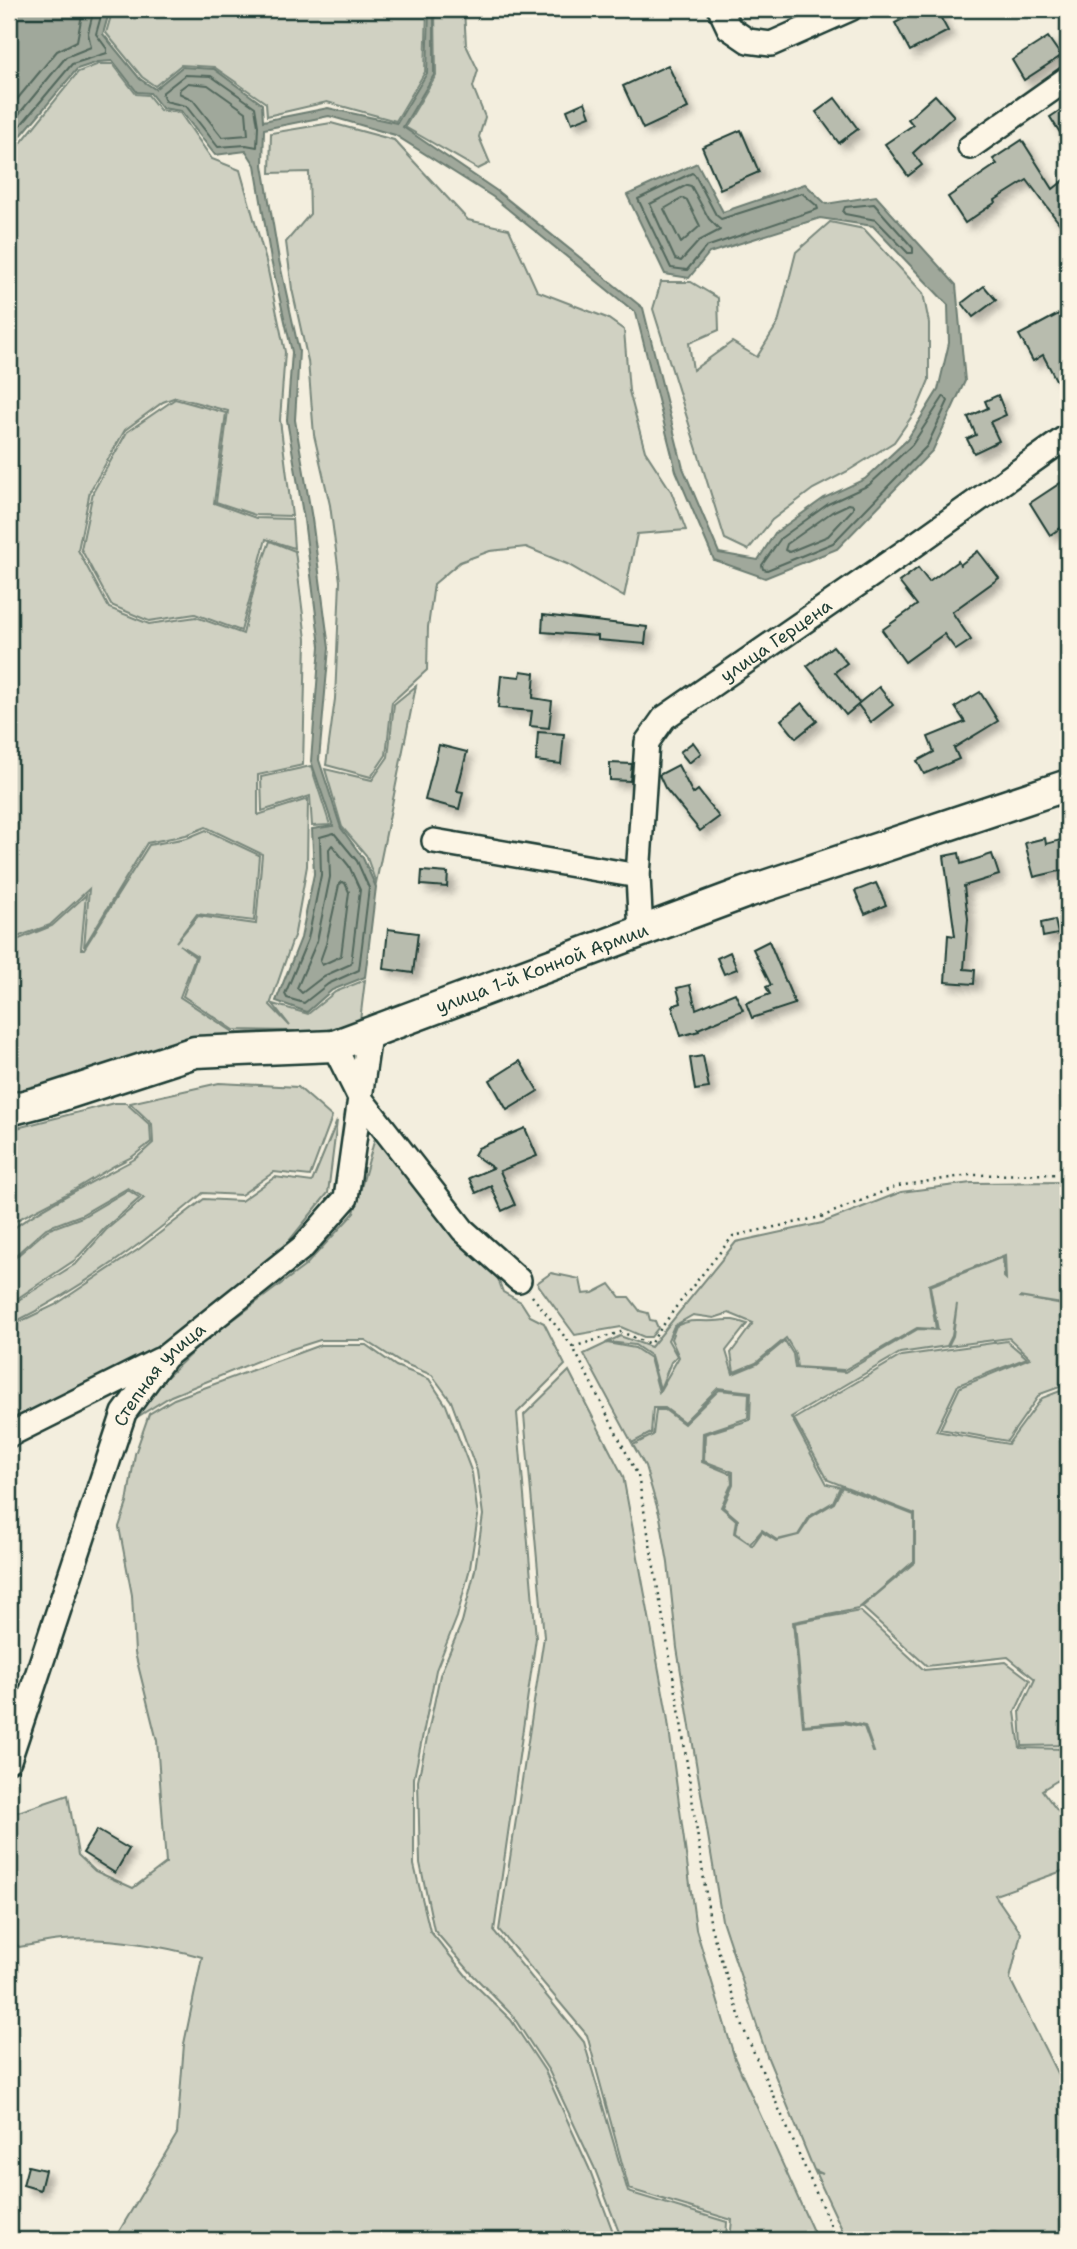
<svg xmlns="http://www.w3.org/2000/svg" width="1077" height="2249" font-family="'Shantell Sans',sans-serif">
  <defs>
    <filter id="shadow"><feDropShadow dx="6" dy="6" stdDeviation="3.5" flood-color="#0004"/></filter>
  </defs>
  <rect width="100%" height="100%" fill="#f3eede"/>
  <filter id="ink" filterUnits="userSpaceOnUse"><feTurbulence type="fractalNoise" baseFrequency=".0143" numOctaves="2"/><feDisplacementMap in="SourceGraphic" scale="14" xChannelSelector="R" yChannelSelector="G"/><feConvolveMatrix kernelMatrix="1 2 1 2 8 2 1 2 1" color-interpolation-filters="sRGB"/></filter>
  <g filter="url(#ink)">
    <g fill="#d0d1c2" stroke="#78877b" stroke-width="2" fill-rule="evenodd">
      <polygon points="113,9 427,9 425,72 396,121 327,102 267,116 266,103 214,67 181,65 155,86 142,77 106,33"/>
      <polygon points="435,9 464,9 466,45 478,70 473,87 485,117 479,137 490,163 478,169 405,127 436,75"/>
      <path d="M99 64H113L136 94 148 95 160 110 180 113 212 159 240 170 266 261 285 352 280 420 292 516 255 515 216 502 228 411 176 397 163 402 125 430 90 491 78 550 109 608 149 624 196 617 243 634 257 577 270 541 295 551 306 639 303 765 258 775V815L308 799 307 866 295 933 270 1005 290 1026 273 1004 308 1014 335 992 365 980 360 1021 308 1035 9 1099V943L52 926 86 895 81 949H84L149 845 187 838 206 830 259 855 254 921 197 914 176 942 198 916 256 924 262 854 206 827 186 835 147 843 84 947 89 889 50 925 9 940V163L12 154 78 72ZM180 945 197 956 183 996 234 1030 295 1031 235 1033 180 997 195 957Z"/>
      <polygon points="331,123 394,140 468,220 509,229 537,291 607,318 624,330 629,391 645,451 671,491 686,530 637,534 624,597 567,564 526,547 490,551 460,562 434,584 428,627 427,670 392,702 386,755 371,777 326,765 335,699 340,581 330,505 314,435 308,361 292,289 286,242 310,214 309,172 270,173 271,133"/>
      <polygon points="830,222 864,229 923,293 929,323 929,380 917,409 894,442 848,471 813,489 772,520 748,550 725,539 653,309 661,282 691,282 718,298 719,330 689,343 693,370 732,342 757,357 778,323 796,252"/>
      <polygon points="175,399 226,413 214,503 256,518 292,519 294,548 266,539 241,631 195,614 149,621 111,605 81,549 93,492 127,432"/>
      <polygon points="416,686 376,883 366,855 342,827 325,769 372,780 388,757 394,704"/>
      <polygon points="311,766 330,825 312,826 310,796 262,811 261,777"/>
      <path d="M219 1083 298 1087 332 1117 310 1176 274 1172 241 1195 203 1193C143 1244 80 1290 9 1325V1306L77 1263 106 1230 144 1198 128 1188 81 1215 46 1228 9 1261C9 1253 7 1241 9 1234 13 1221 115 1170 133 1160 140 1156 147 1148 153 1143L152 1124 130 1103Z"/>
      <polygon points="114,1103 126,1103 150,1125 151,1142 132,1157 114,1166 65,1195 15,1221 9,1230 9,1130"/>
      <polygon points="337,1121 328,1193 272,1262 157,1350 9,1427 9,1327 55,1305 139,1249 204,1199 241,1201 275,1177 312,1182"/>
      <polygon points="375,1138 497,1276 503,1292 521,1302 530,1316 544,1323 565,1365 517,1413 536,1638 494,1931 584,2042 628,2192 727,2222 726,2240 622,2240 594,2167 549,2071 512,2015 472,1974 434,1930 420,1863 418,1781 440,1675 462,1622 475,1570 483,1515 477,1471 451,1401 432,1375 398,1361 365,1340 320,1340 267,1357 171,1396 134,1419 141,1402 202,1343 305,1266 354,1213"/>
      <path d="M1068 1182V1305L1019 1297 1068 1306V1384L1040 1394 1007 1441 940 1429 960 1387 1030 1358 1009 1338 948 1346 953 1336 957 1304 952 1336 947 1346 900 1353 791 1417 827 1484 840 1487 833 1502 810 1516 798 1535 777 1540 762 1530 750 1544 752 1546 762 1532 776 1541 799 1535 811 1517 834 1503 842 1487 914 1515V1561L858 1609 793 1622 803 1726 844 1723 864 1727 873 1752H874L865 1726 844 1721 804 1725 795 1623 860 1611 924 1670 1006 1662 1030 1680 1015 1712 1020 1748 1068 1749V1774L1042 1790 1068 1825V1869L995 1895 1021 1933 1010 1979 1068 2095V2240H1023L994 2232 972 2237 994 2233 1019 2240H847L815 2172 823 2174 814 2170 767 2056 722 1920 677 1648 668 1563 660 1517 645 1466 633 1445 653 1435 656 1410H665L684 1424 719 1390 749 1393 748 1418 703 1433 702 1462 731 1474 732 1483 721 1507 736 1520 734 1533 749 1543 736 1533 738 1520 723 1507 733 1484V1472L704 1461 705 1434 750 1420 751 1392 718 1388 684 1422 665 1408H653L651 1433 632 1443 584 1354 607 1343 635 1348 650 1358 659 1392 679 1357 671 1339 676 1326C695 1318 695 1322 714 1321 731 1320 729 1318 747 1324L726 1351 733 1374 757 1364 785 1341 793 1354 795 1368 845 1372 918 1329 938 1330 930 1286 1003 1257 1004 1277 1006 1279 1005 1255 929 1285 936 1329 917 1328 844 1370 797 1367 795 1353 786 1338 756 1363 734 1372 731 1353 753 1323 729 1313 714 1318 693 1315 674 1326 668 1340 677 1356 671 1362 660 1389 651 1356 635 1345 608 1342 620 1336 651 1347 736 1242 822 1223 901 1192 971 1183Z"/>
      <polygon points="128,1190 140,1198 104,1229 75,1260 9,1304 9,1263 47,1230 82,1217"/>
      <polygon points="551,1273 580,1279 583,1294 593,1293 610,1284 620,1297 629,1297 640,1311 648,1313 650,1320 655,1321 658,1328 651,1337 644,1337 621,1327 575,1335 537,1283"/>
      <polygon points="1007,1341 1027,1358 958,1385 936,1431 1008,1444 1042,1398 1068,1388 1068,1745 1022,1746 1020,1711 1035,1679 1008,1657 927,1666 862,1607 915,1562 915,1514 828,1480 794,1419 901,1356"/>
      <path d="M320 1345H366L396 1366 429 1379 446 1405 472 1473 478 1516 470 1568 457 1617 436 1670 414 1778V1865L430 1931 468 1978 511 2020 545 2071 589 2168 616 2240H114L177 2134 184 2044 202 1957C158 1945 109 1937 62 1940 48 1941 33 1945 19 1947L9 1936V1815L68 1795 78 1855 95 1871 133 1888 166 1863 157 1741 135 1653 132 1595 119 1527 127 1503 135 1454 149 1414 174 1399Z"/>
      <polygon points="569,1371 623,1476 667,1714 696,1929 735,2059 817,2240 730,2240 732,2220 629,2189 587,2035 499,1930 544,1637 524,1415"/>
    </g>
    <polygon fill="#a0a89b" stroke="#6c7d72" stroke-width="2" points="9,9 110,9 103,34 140,79 155,89 182,67 214,69 262,104 263,121 328,108 397,123 427,73 429,9 434,9 434,75 403,127 497,191 643,308 683,468 719,553 758,560 775,533 824,498 865,479 907,440 938,390 949,343 948,305 873,226 820,218 709,253 689,278 665,274 627,195 697,163 723,212 805,184 826,204 876,196 956,285 965,381 933,450 837,549 765,578 714,560 676,471 636,313 493,197 395,135 329,116 264,129 263,165 279,260 299,351 295,420 312,519 329,648 319,760 341,828 363,858 376,887 365,977 332,990 307,1012 276,1001 301,938 314,874 312,829 333,826 311,761 320,646 304,520 287,420 292,352 271,260 255,165 246,151 215,155 181,111 162,108 150,93 137,92 113,61 98,62 77,69 9,150"/>
    <g fill="none" stroke-linecap="round" stroke-linejoin="round">
      <g stroke="#53685d" stroke-width="2">
        <polygon points="185,75 211,76 255,107 258,126 257,147 246,145 218,147 186,106 165,101 162,93"/>
        <polygon points="188,83 208,85 246,112 248,135 222,137 193,100 179,93 180,89"/>
        <polyline points="9,109 57,51 77,41 83,9"/>
        <polyline points="9,126 66,57 91,47 88,33 94,9"/>
        <polyline points="9,139 72,64 107,53 107,49 96,34 103,9"/>
        <polygon points="692,173 695,175 716,215 721,219 802,193 817,206 818,209 706,247 687,270 671,268 638,199"/>
        <polygon points="687,185 691,186 709,219 720,230 699,241 681,261 675,259 650,204"/>
        <polygon points="683,198 687,200 700,226 681,243 664,209"/>
        <polygon points="874,204 913,248 913,253 908,253 876,220 845,214 843,212 845,207"/>
        <polygon points="944,396 948,401 927,446 833,543 767,570 763,569 762,565 781,538 828,504 869,485 912,445"/>
        <polygon points="849,504 853,505 853,509 828,536 789,552 785,550 787,544 832,512"/>
        <polygon points="334,833 357,861 369,888 359,970 328,984 304,1003 287,998 285,994 308,939 321,875 320,837"/>
        <polygon points="332,845 349,866 360,890 351,964 324,976 302,993 297,988 317,941 330,877 329,849"/>
        <polygon points="342,882 345,883 349,892 341,956 322,965 320,961 326,944 339,885"/>
      </g>
    </g>
    <g fill="#b8bcae" stroke="#1f3d34" stroke-width="2" filter="url(#shadow)">
      <polygon points="922,9 936,9 948,31 910,51 895,23"/>
      <polygon points="1048,37 1061,56 1024,80 1012,60"/>
      <polygon points="668,65 688,108 643,129 623,86"/>
      <polygon points="935,95 954,116 913,153 922,165 908,176 885,144 913,125 908,119"/>
      <polygon points="835,98 858,129 839,143 816,112"/>
      <polygon points="585,102 590,116 572,123 567,110"/>
      <polygon points="1068,105 1068,145 1050,117"/>
      <polygon points="741,130 759,172 720,189 702,147"/>
      <polygon points="1022,140 1053,189 1068,177 1068,235 1027,180 995,200 996,202 965,223 948,197 997,164 993,159"/>
      <polygon points="984,286 996,300 973,317 962,303"/>
      <polygon points="1068,309 1068,374 1056,380 1043,355 1033,361 1019,335"/>
      <polygon points="998,395 1006,415 990,422 999,441 974,453 967,439 976,435 968,417 988,408 985,401"/>
      <polygon points="1062,482 1068,491 1068,523 1050,535 1030,503"/>
      <polygon points="978,551 999,578 952,612 971,640 956,650 944,634 905,662 882,630 917,605 899,582 918,568 929,582 958,561 960,565"/>
      <polygon points="543,615 647,627 645,644 598,640 598,636 542,632"/>
      <polygon points="833,646 847,663 835,672 859,703 879,687 893,705 871,722 858,705 846,715 807,666"/>
      <polygon points="521,671 535,673 533,698 552,701 549,728 530,726 532,711 498,708 501,675 520,677"/>
      <polygon points="980,692 998,721 954,748 959,759 924,774 917,761 934,752 928,737 965,722 955,707"/>
      <polygon points="802,703 817,721 796,738 781,720"/>
      <polygon points="538,732 564,734 561,764 536,761"/>
      <polygon points="693,742 701,753 689,763 680,752"/>
      <polygon points="439,745 467,752 457,791 463,792 459,809 425,800"/>
      <polygon points="610,763 632,764 630,781 610,780"/>
      <polygon points="678,765 693,794 698,790 719,817 700,831 665,788 659,775"/>
      <polygon points="1045,838 1046,844 1068,838 1068,869 1034,877 1025,843"/>
      <polygon points="959,853 961,864 992,854 999,875 964,886 968,919 964,969 975,970 974,984 945,982 948,935 955,936 944,856"/>
      <polygon points="422,871 448,873 447,887 421,885"/>
      <polygon points="876,883 886,905 865,914 855,891"/>
      <polygon points="1055,920 1058,934 1043,937 1041,923"/>
      <polygon points="388,929 418,933 413,973 384,969"/>
      <polygon points="769,941 795,1004 752,1018 746,1003 770,994 766,987 771,985 753,949"/>
      <polygon points="730,952 737,969 724,974 717,958"/>
      <polygon points="690,985 696,1009 735,993 743,1010 698,1029 699,1031 681,1036 672,1006 681,1003 677,988"/>
      <polygon points="703,1056 709,1088 695,1090 690,1058"/>
      <polygon points="520,1061 538,1091 507,1110 490,1080"/>
      <polygon points="525,1128 537,1156 500,1171 515,1205 502,1211 491,1186 476,1193 469,1178 493,1168 474,1155 478,1148"/>
      <polygon points="97,1830 129,1849 115,1873 83,1853"/>
      <polygon points="28,2166 45,2170 40,2190 23,2185"/>
    </g>
    <g fill="none" stroke-linecap="round" stroke-linejoin="round">
      <g stroke="#1f3d34" stroke-width="28">
        <g id="minor">
          <polyline points="720,9 729,28 748,41 771,44 850,9"/>
          <polyline points="970,147 1068,78"/>
          <polyline points="434,841 638,876"/>
          <path id="s1" d="M641 933 638 876 647 742 664 718 912 547 1068 436"/>
          <polyline points="369,1035 360,1098 463,1230 519,1280"/>
          <polyline points="9,1435 159,1360"/>
          <path id="s2" d="M9 1760 124 1413 165 1357 303 1247 346 1198 360 1098 334 1046"/>
        </g>
      </g>
      <g stroke="#1f3d34" stroke-width="35">
        <g id="major">
          <path id="s3" d="M9 1110 47 1100 195 1052 334 1046 744 893 1068 785"/>
        </g>
      </g>
      <g stroke="#1f3d34" stroke-width="2.5" stroke-dasharray="2 5" stroke-linecap="butt">
        <polyline points="532,1296 573,1347 638,1476 679,1709 711,1928 744,2030 837,2240"/>
        <polyline points="573,1347 621,1332 650,1344 676,1307 733,1236 821,1217 897,1186 970,1175 1068,1174"/>
      </g>
      <use href="#minor" stroke="#fcf5e5" stroke-width="23"/>
      <use href="#major" stroke="#fcf5e5" stroke-width="30"/>
    </g>
  </g>
  <g text-anchor="middle" stroke-width="7" stroke-linejoin="round" paint-order="stroke">
    <g font-size="18" fill="#1f3d34" stroke="#fcf5e5">
      <text dy="6" stroke="none"><textPath href="#s1" startOffset="357">улица Герцена</textPath></text>
      <text dy="6" stroke="none"><textPath href="#s3" startOffset="556">улица 1-й Конной Армии</textPath></text>
      <text dy="6" stroke="none"><textPath href="#s2" startOffset="418">Степная улица</textPath></text>
    </g>
  </g>
  <rect width="1077" height="2249" fill="none" stroke="#fcf5e5" stroke-width="35"/>
  <rect x="18" y="18" width="1042" height="2214" fill="none" stroke="#1f3d34" stroke-width="2.5" filter="url(#ink)"/>
</svg>
